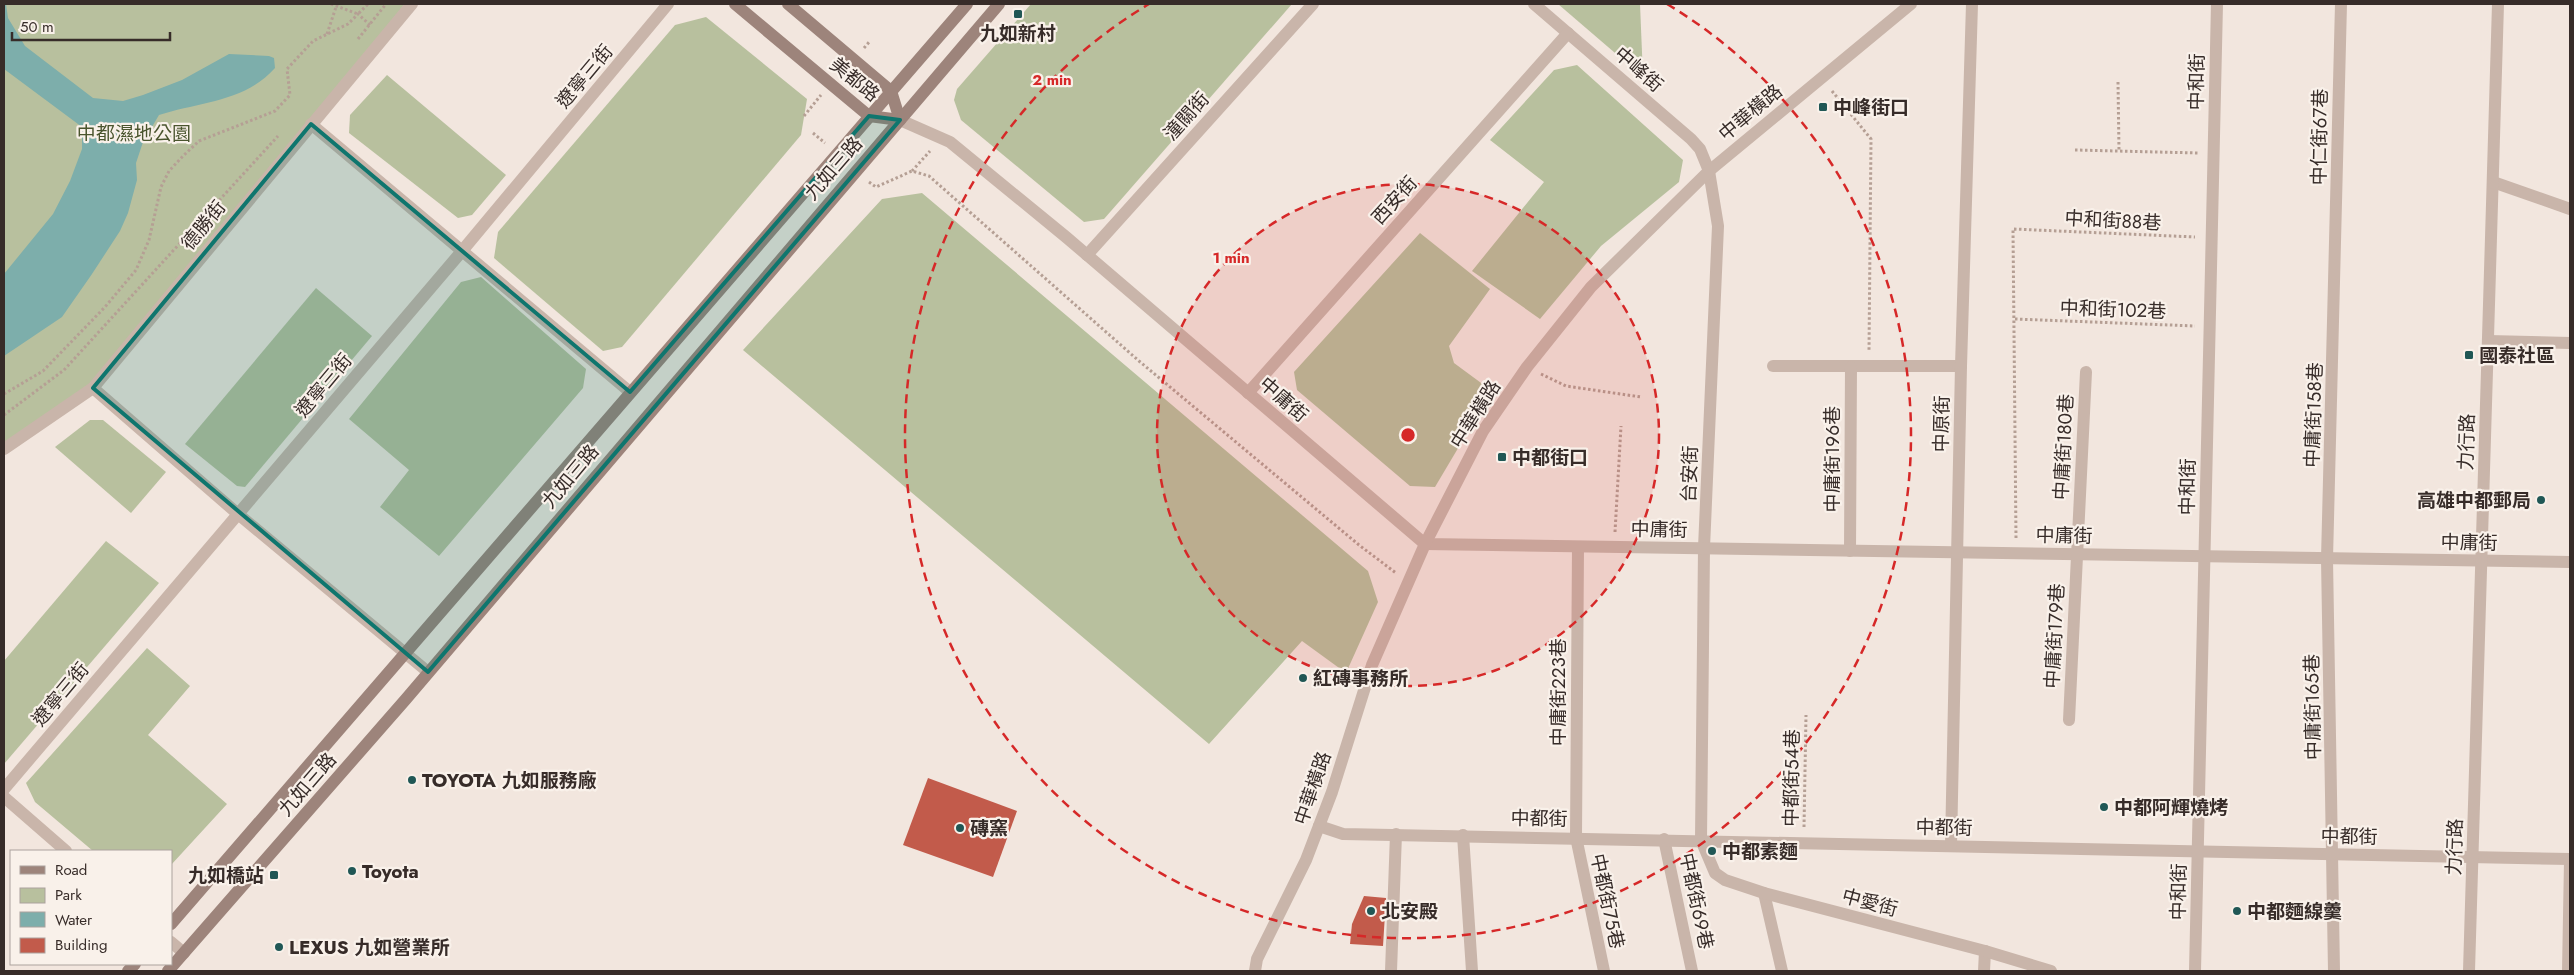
<svg xmlns="http://www.w3.org/2000/svg" width="2574" height="975" font-family="Jost,'Noto Sans TC',sans-serif">
  <rect width="100%" height="100%" fill="#f2e6de"/>
  <g fill="#b8c09e">
    <polygon points="4,4 405,4 93,388 4,449"/>
    <polygon points="1031,4 1292,4 1104,219 1084,222 961,120 954,100 957,89"/>
    <polygon points="1558,4 1640,4 1643,77"/>
    <polygon points="706,17 807,99 801,135 622,347 603,351 494,258 498,232 675,25"/>
    <polygon points="1577,65 1683,160 1679,182 1601,246 1540,319 1472,271 1544,182 1490,140 1554,70"/>
    <polygon points="387,75 506,175 472,215 458,218 349,133 350,115"/>
    <polygon points="922,193 1368,571 1378,602 1346,673 1302,641 1209,744 743,350 882,199"/>
    <polygon points="1420,233 1490,289 1449,346 1454,363 1492,391 1435,487 1410,486 1297,390 1294,372"/>
    <polygon points="481,277 586,369 583,388 439,556 380,507 409,470 349,419 461,282"/>
    <polygon points="316,288 372,336 245,487 237,486 185,444"/>
    <polygon points="90,420 103,420 166,472 131,513 55,447"/>
    <polygon points="106,541 159,583 4,764 4,661"/>
    <polygon points="147,648 190,686 148,735 227,804 171,865 171,851 93,851 35,802 26,783"/>
  </g>
  <path fill="#7daeab" d="M4 4H6L8 18 25 46 93 98 123 101 143 95 182 80 229 54 269 56 274 58 275 68C245 102 199 102 159 115L143 142 136 163 137 180 128 213 120 231 92 274 62 317 4 356V274L53 214 70 181 82 149V127L4 69Z"/>
  <g fill="#c25b4b">
    <polygon points="928,778 1017,811 993,877 903,845"/>
    <polygon points="1364,896 1386,898 1383,946 1350,944 1352,924"/>
  </g>
  <g fill="none" stroke-linecap="round" stroke-linejoin="round">
    <g stroke="#b59f94" stroke-width="3" stroke-dasharray="2.5 2.5" stroke-linecap="butt">
      <polyline points="331,4 358,14 368,4"/>
      <polyline points="327,34 337,4"/>
      <polyline points="358,39 386,4"/>
      <polyline points="864,48 870,41"/>
      <polyline points="2118,82 2119,151"/>
      <polyline points="1832,91 1871,139 1869,351"/>
      <polyline points="804,116 821,95"/>
      <polyline points="813,133 825,143"/>
      <polyline points="2075,150 2198,153"/>
      <polyline points="912,171 930,151"/>
      <polyline points="869,182 876,187 912,171 929,176 1139,361 1359,545 1396,573"/>
      <polyline points="2015,319 2195,326"/>
      <polyline points="1541,374 1566,386 1641,397"/>
      <polyline points="4,394 43,371 105,307 136,270 149,240 161,187 169,171 183,156 199,141 275,111 290,95 287,69 313,41 348,24 358,14 370,25"/>
      <polyline points="4,415 64,370 278,136"/>
      <polyline points="1615,532 1621,426"/>
      <polyline points="2016,538 2013,229 2195,237"/>
      <polyline points="1804,827 1806,715"/>
    </g>
    <g stroke="#c9b5aa" stroke-width="12">
      <polyline points="2493,182 2570,209"/>
      <polyline points="2488,341 2570,343"/>
      <polyline points="1773,366 1961,366"/>
      <polyline points="1578,547 1576,837 1604,971"/>
      <polyline points="1850,551 1851,367"/>
      <polyline points="2069,720 2086,372"/>
      <polyline points="1463,835 1472,971"/>
      <polyline points="1664,839 1692,971"/>
      <polyline points="1764,893 1782,971"/>
      <polyline points="1391,971 1396,834"/>
      <polyline points="1984,971 1985,951"/>
      <polyline points="2334,971 2327,559 2341,4"/>
      <polyline points="2568,971 2570,861"/>
    </g>
    <g stroke="#c9b5aa" stroke-width="12">
      <polyline points="1534,4 1691,139 1700,149 1709,171 1718,226 1704,548 1701,840 1715,873 1725,880 1764,893 1985,951 2051,971"/>
      <polyline points="900,120 950,142 1066,237 1425,544 2570,562"/>
      <polyline points="311,124 630,392"/>
      <polyline points="1087,255 1313,4"/>
      <polyline points="93,388 238,514 428,672"/>
      <polyline points="1248,393 1568,33"/>
      <polyline points="4,449 93,388 412,4"/>
      <polyline points="4,789 462,251 668,4"/>
      <polyline points="4,797 66,851"/>
      <polyline points="1319,826 1343,834 2570,859"/>
      <polyline points="1951,845 1961,366 1972,4"/>
      <polyline points="171,942 184,953"/>
      <polyline points="1255,971 1257,959 1306,860 1332,792 1372,665 1425,544 1483,431 1527,367 1591,287 1709,171 1911,4"/>
      <polyline points="2195,971 2217,4"/>
      <polyline points="2469,971 2498,4"/>
    </g>
    <g stroke="#9d847b" stroke-width="12">
      <polyline points="735,4 869,116 900,120"/>
      <polyline points="788,4 891,91 900,120"/>
      <polyline points="171,924 967,4"/>
      <polyline points="128,971 135,964"/>
      <polyline points="168,971 406,699 999,4"/>
    </g>
  </g>
  <path fill="#0f766e" fill-opacity="0.2" stroke="#0f766e" stroke-width="4" stroke-linejoin="round" d="M869 116 900 120 428 672 93 388 311 124 630 392Z"/>
  <circle cx="1408" cy="435" r="251" fill="#d62828" fill-opacity=".12"/>
  <g fill="none" stroke="#d62828" stroke-width="2.5" stroke-dasharray="9 6">
    <circle cx="1408" cy="435" r="251"/>
    <path d="M1667 4A503 503 0 1 1 1149 4"/>
  </g>
  <g fill="#205755" stroke="#f9f1ea" stroke-width="2">
    <rect x="1013" y="9" width="10" height="10" rx="2.5"/>
    <rect x="1818" y="102" width="10" height="10" rx="2.5"/>
    <rect x="2464" y="350" width="10" height="10" rx="2.5"/>
    <rect x="1497" y="452" width="10" height="10" rx="2.5"/>
    <circle cx="2541" cy="500" r="5"/>
    <circle cx="1303" cy="678" r="5"/>
    <circle cx="412" cy="780" r="5"/>
    <circle cx="2104" cy="807" r="5"/>
    <circle cx="960" cy="828" r="5"/>
    <circle cx="1712" cy="851" r="5"/>
    <circle cx="352" cy="871" r="5"/>
    <rect x="269" y="870" width="10" height="10" rx="2.5"/>
    <circle cx="1371" cy="911" r="5"/>
    <circle cx="2237" cy="911" r="5"/>
    <circle cx="279" cy="947" r="5"/>
  </g>
  <g text-anchor="middle" stroke-width="4.5" stroke-linejoin="round" paint-order="stroke">
    <g font-size="19" font-weight="bold" fill="#372c29" stroke="#f9f1ea" text-anchor="start">
      <text x="1018" y="40" text-anchor="middle">九如新村</text>
      <text x="1833" y="114">中峰街口</text>
      <text x="2479" y="362">國泰社區</text>
      <text x="1512" y="464">中都街口</text>
      <text x="2531" y="507" text-anchor="end">高雄中都郵局</text>
      <text x="1313" y="685">紅磚事務所</text>
      <text x="422" y="787">TOYOTA 九如服務廠</text>
      <text x="2114" y="814">中都阿輝燒烤</text>
      <text x="970" y="835">磚窯</text>
      <text x="1722" y="858">中都素麵</text>
      <text x="362" y="878">Toyota</text>
      <text x="264" y="882" text-anchor="end">九如橋站</text>
      <text x="1381" y="918">北安殿</text>
      <text x="2247" y="918">中都麵線羹</text>
      <text x="289" y="954">LEXUS 九如營業所</text>
    </g>
    <g font-size="19" fill="#372c29" stroke="#f9f1ea">
      <text transform="translate(1639 69) rotate(41)" y="7">中峰街</text>
      <text transform="translate(584 76) rotate(-50)" y="7">遼寧三街</text>
      <text transform="translate(855 79) rotate(39)" y="7">美都路</text>
      <text transform="translate(2196 82) rotate(-89)" y="7">中和街</text>
      <text transform="translate(1750 112) rotate(-40)" y="7">中華橫路</text>
      <text transform="translate(1186 116) rotate(-48)" y="7">潼關街</text>
      <text transform="translate(2319 137) rotate(-89)" y="7">中仁街67巷</text>
      <text transform="translate(833 168) rotate(-49)" y="7">九如三路</text>
      <text transform="translate(1394 200) rotate(-48)" y="7">西安街</text>
      <text transform="translate(2113 220) rotate(3)" y="7">中和街88巷</text>
      <text transform="translate(203 225) rotate(-51)" y="7">德勝街</text>
      <text transform="translate(2113 309) rotate(2)" y="7">中和街102巷</text>
      <text transform="translate(323 385) rotate(-50)" y="7">遼寧三街</text>
      <text transform="translate(1284 399) rotate(41)" y="7">中庸街</text>
      <text transform="translate(1475 414) rotate(-58)" y="7">中華橫路</text>
      <text transform="translate(2313 415) rotate(-88)" y="7">中庸街158巷</text>
      <text transform="translate(1941 424) rotate(-89)" y="7">中原街</text>
      <text transform="translate(2466 442) rotate(-88)" y="7">力行路</text>
      <text transform="translate(2063 447) rotate(-87)" y="7">中庸街180巷</text>
      <text transform="translate(1832 459) rotate(-90)" y="7">中庸街196巷</text>
      <text transform="translate(1689 474) rotate(-88)" y="7">台安街</text>
      <text transform="translate(570 476) rotate(-50)" y="7">九如三路</text>
      <text transform="translate(2187 487) rotate(-89)" y="7">中和街</text>
      <text transform="translate(1659 529) rotate(1)" y="7">中庸街</text>
      <text transform="translate(2064 535) rotate(1)" y="7">中庸街</text>
      <text transform="translate(2469 542) rotate(1)" y="7">中庸街</text>
      <text transform="translate(2054 636) rotate(-87)" y="7">中庸街179巷</text>
      <text transform="translate(1558 692) rotate(-90)" y="7">中庸街223巷</text>
      <text transform="translate(60 694) rotate(-50)" y="7">遼寧三街</text>
      <text transform="translate(2312 707) rotate(-91)" y="7">中庸街165巷</text>
      <text transform="translate(1791 778) rotate(-89)" y="7">中都街54巷</text>
      <text transform="translate(307 784) rotate(-49)" y="7">九如三路</text>
      <text transform="translate(1312 788) rotate(-71)" y="7">中華橫路</text>
      <text transform="translate(1539 818) rotate(1)" y="7">中都街</text>
      <text transform="translate(1944 827) rotate(1)" y="7">中都街</text>
      <text transform="translate(2349 836) rotate(1)" y="7">中都街</text>
      <text transform="translate(2454 847) rotate(-88)" y="7">力行路</text>
      <text transform="translate(2178 892) rotate(-89)" y="7">中和街</text>
      <text transform="translate(1608 901) rotate(78)" y="7">中都街75巷</text>
      <text transform="translate(1697 901) rotate(78)" y="7">中都街69巷</text>
      <text transform="translate(1870 902) rotate(15)" y="7">中愛街</text>
    </g>
    <g font-size="19" fill="#4a552e" stroke="#f9f1ea">
      <text x="134" y="140">中都濕地公園</text>
    </g>
  </g>
  <circle cx="1408" cy="435" r="8" fill="#d62828" stroke="#f9f1ea" stroke-width="2.5"/>
  <g font-size="15" text-anchor="middle" font-weight="bold" fill="#d62828" stroke="#f9f1ea" stroke-width="4.5" stroke-linejoin="round" paint-order="stroke">
    <text x="1052" y="85">2 min</text>
    <text x="1231" y="263">1 min</text>
  </g>
  <rect width="2574" height="975" fill="none" stroke="#372c29" stroke-width="10"/>
  <rect x="10" y="850" width="162" height="115" fill="#f9f1ea" stroke="#aba29d"/>
  <rect x="20" y="866" width="25" height="8" fill="#9d847b" stroke="#aba29d"/>
  <text x="55" y="875" font-size="15" fill="#372c29">Road</text>
  <rect x="20" y="888" width="25" height="15" fill="#b8c09e" stroke="#aba29d"/>
  <text x="55" y="900" font-size="15" fill="#372c29">Park</text>
  <rect x="20" y="912" width="25" height="15" fill="#7daeab" stroke="#aba29d"/>
  <text x="55" y="925" font-size="15" fill="#372c29">Water</text>
  <rect x="20" y="938" width="25" height="15" fill="#c25b4b" stroke="#aba29d"/>
  <text x="55" y="950" font-size="15" fill="#372c29">Building</text>
  <path d="M12 32v8h158v-8" fill="none" stroke="#372c29" stroke-width="2.5"/>
  <text x="20" y="32" font-size="15" fill="#372c29" stroke="#f9f1ea" stroke-width="4" paint-order="stroke">50 m</text>
</svg>
